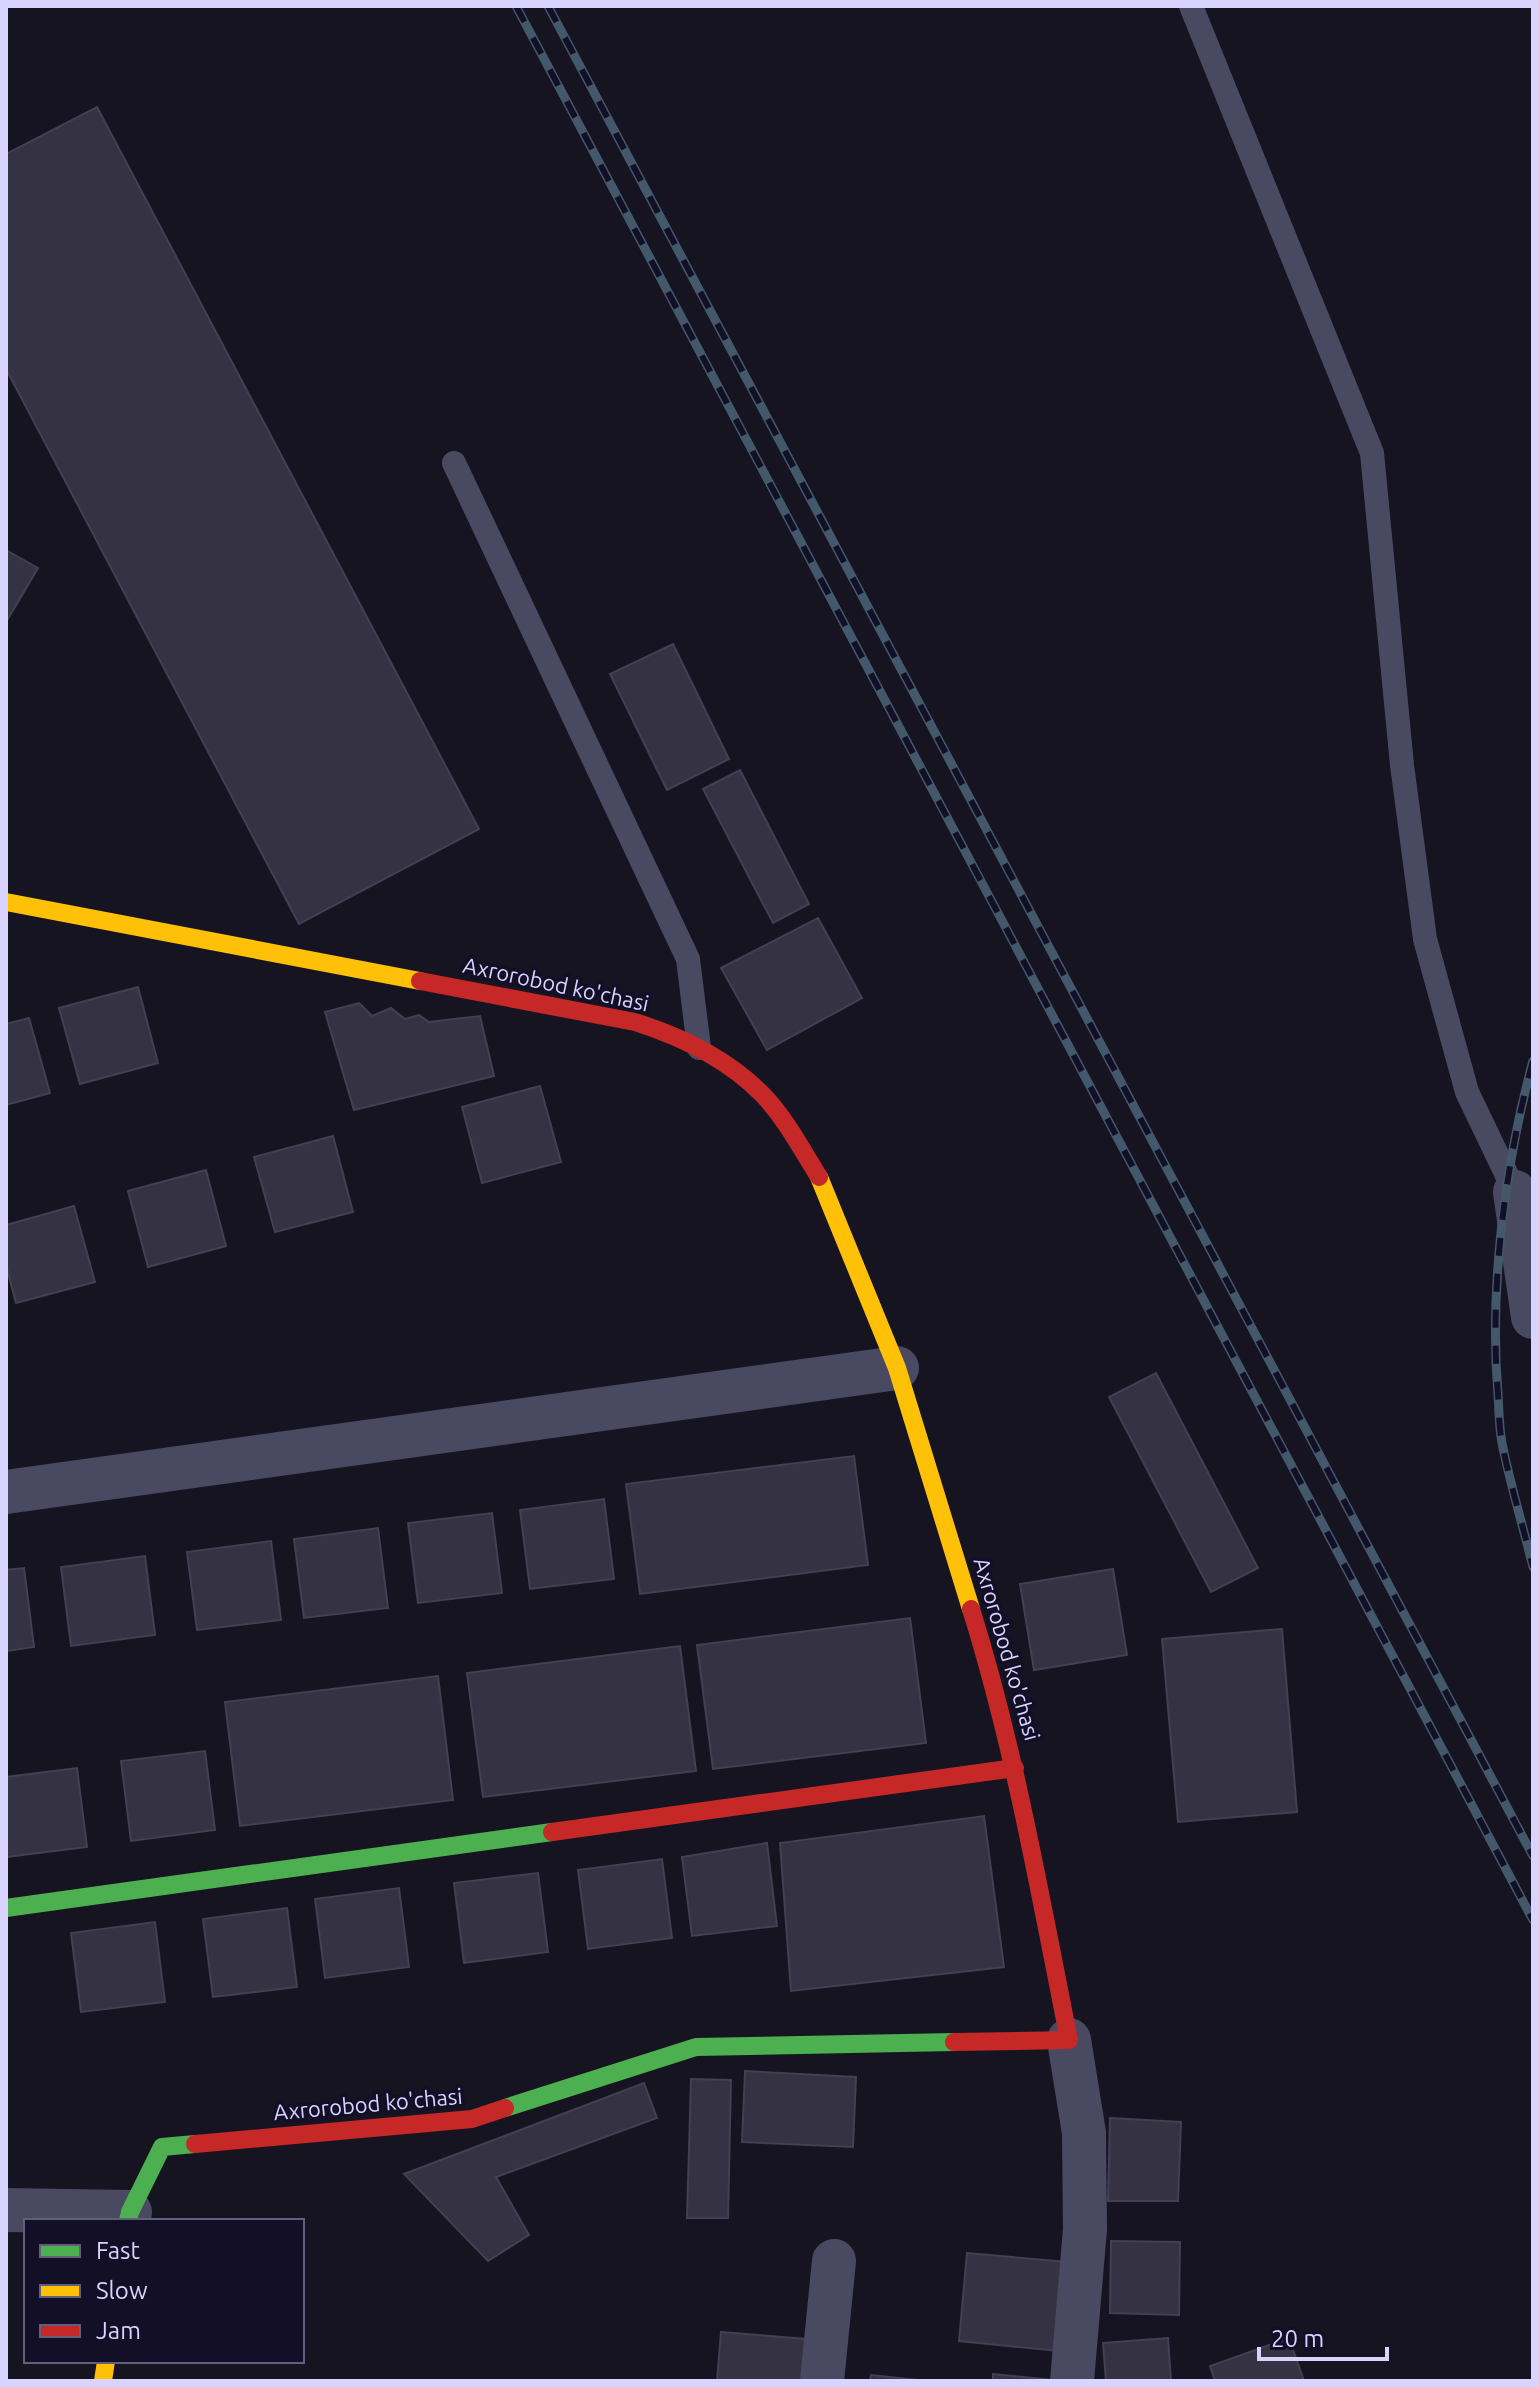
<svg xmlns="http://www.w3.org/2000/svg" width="1539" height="2387" font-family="Ubuntu,sans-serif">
  <rect width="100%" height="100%" fill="#161421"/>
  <g fill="#343243" stroke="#433f54" stroke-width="2">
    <polygon points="97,107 479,829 299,924 6,369 6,154"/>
    <polygon points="6,550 38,568 6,622"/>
    <polygon points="673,644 729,759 667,790 610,674"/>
    <polygon points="740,770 809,904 773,923 703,789"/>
    <polygon points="818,918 862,998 767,1050 721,968"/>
    <polygon points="138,987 158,1063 80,1084 59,1008"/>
    <polygon points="359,1003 372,1016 391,1008 405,1019 419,1015 429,1022 480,1016 494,1076 354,1110 325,1012"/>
    <polygon points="29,1018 50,1093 6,1105 6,1024"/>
    <polygon points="540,1086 561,1162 482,1183 462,1107"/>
    <polygon points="333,1136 353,1212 275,1232 254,1157"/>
    <polygon points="206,1170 226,1246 148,1267 128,1191"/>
    <polygon points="74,1206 95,1282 16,1303 6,1265 6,1225"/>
    <polygon points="1156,1373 1258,1568 1211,1592 1109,1397"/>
    <polygon points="854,1456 868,1565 640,1594 626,1484"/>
    <polygon points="604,1499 614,1579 530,1589 520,1510"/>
    <polygon points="492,1513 502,1593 418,1603 408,1523"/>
    <polygon points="378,1528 388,1608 304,1618 294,1539"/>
    <polygon points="271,1541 281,1620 197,1630 187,1552"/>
    <polygon points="145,1556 155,1635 71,1646 61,1567"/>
    <polygon points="24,1568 34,1647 6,1651 6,1570"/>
    <polygon points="1113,1569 1127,1655 1034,1670 1020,1584"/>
    <polygon points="910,1618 926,1743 713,1769 697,1645"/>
    <polygon points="1282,1629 1297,1812 1178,1822 1162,1639"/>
    <polygon points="680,1646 696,1771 483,1797 467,1673"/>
    <polygon points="438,1676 453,1800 240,1826 225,1702"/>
    <polygon points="205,1751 215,1830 131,1841 121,1761"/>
    <polygon points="77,1768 87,1847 6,1857 6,1777"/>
    <polygon points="984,1816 1004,1967 791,1991 780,1843"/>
    <polygon points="767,1843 777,1926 692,1936 682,1857"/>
    <polygon points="662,1859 672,1938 588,1949 578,1870"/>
    <polygon points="538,1873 548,1952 464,1963 454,1883"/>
    <polygon points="399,1888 409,1967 325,1978 315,1899"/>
    <polygon points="287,1908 297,1987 213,1997 203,1919"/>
    <polygon points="155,1922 165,2002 81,2012 71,1933"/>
    <polygon points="745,2071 856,2077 853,2147 742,2142"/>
    <polygon points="691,2079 731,2080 728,2218 687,2218"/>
    <polygon points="644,2083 657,2118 496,2177 529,2235 488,2261 404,2174"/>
    <polygon points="1110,2118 1181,2122 1178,2201 1108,2201"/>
    <polygon points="1111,2241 1180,2242 1179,2315 1110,2313"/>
    <polygon points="967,2253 1067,2262 1058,2351 959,2341"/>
    <polygon points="721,2332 806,2339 803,2381 717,2381"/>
    <polygon points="1168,2338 1171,2381 1106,2381 1103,2343"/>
    <polygon points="1289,2338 1304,2381 1215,2381 1210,2366"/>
    <polygon points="993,2374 1052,2380 1052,2381 993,2381"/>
    <polygon points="871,2375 927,2381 870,2381"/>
  </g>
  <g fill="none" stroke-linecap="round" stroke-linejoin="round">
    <g stroke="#4a4962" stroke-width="24">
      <polyline points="1191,6 1372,453 1402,765 1425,939 1467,1092 1515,1192"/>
      <polyline points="454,463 688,959 699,1048"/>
    </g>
    <g stroke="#4a4962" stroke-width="44">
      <polyline points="1515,1192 1533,1317"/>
      <polyline points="6,1492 897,1368"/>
      <polyline points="1069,2040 1084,2133 1085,2229 1072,2381"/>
      <polyline points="6,2210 130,2212"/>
      <polyline points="822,2381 834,2261"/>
    </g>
    <g stroke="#4caf50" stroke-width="18">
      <polyline points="6,1908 552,1832"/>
      <polyline points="505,2108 696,2047 954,2042"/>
      <polyline points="128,2221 130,2212 162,2147 195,2144"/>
    </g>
    <g stroke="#ffc107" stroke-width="18">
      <polyline points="6,902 420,981"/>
      <polyline points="819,1177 897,1368 971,1609"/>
      <polyline points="103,2381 106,2361"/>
    </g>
    <g stroke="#c62828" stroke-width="18">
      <path d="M420 981 635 1022C682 1037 728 1059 763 1095 786 1119 802 1150 819 1177"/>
      <polyline points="552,1832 1015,1768"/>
      <path d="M954 2042 1069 2040C1040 1895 1015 1750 971 1609"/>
      <polyline points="195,2144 472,2119 505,2108"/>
    </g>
    <g stroke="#43596b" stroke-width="9">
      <g id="rail">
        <polyline points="516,6 1533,1920"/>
        <polyline points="548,6 1533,1856"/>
        <path d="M1533 1061C1505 1163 1489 1289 1498 1394 1499 1410 1499 1427 1502 1443 1510 1484 1523 1526 1533 1567"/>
      </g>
    </g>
    <use href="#rail" stroke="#130f26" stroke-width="6" stroke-dasharray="18" stroke-linecap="butt"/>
  </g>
  <g text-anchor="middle" stroke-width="7" stroke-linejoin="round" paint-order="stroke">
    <g font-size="22" fill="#d9d4ff" stroke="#130f26">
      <text transform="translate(556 984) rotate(12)" y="8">Axrorobod ko'chasi</text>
      <text transform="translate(1007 1649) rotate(74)" y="8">Axrorobod ko'chasi</text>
      <text transform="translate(368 2104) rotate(-5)" y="8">Axrorobod ko'chasi</text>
    </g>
  </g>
  <rect width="1539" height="2387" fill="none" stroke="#d9d4ff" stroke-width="16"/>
  <rect x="24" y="2219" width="280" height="144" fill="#130f26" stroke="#625e7d" stroke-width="2"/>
  <rect x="40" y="2245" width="40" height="12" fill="#4caf50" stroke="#625e7d" stroke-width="2"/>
  <text x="96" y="2259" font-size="24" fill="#d9d4ff">Fast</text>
  <rect x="40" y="2285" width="40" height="12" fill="#ffc107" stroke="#625e7d" stroke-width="2"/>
  <text x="96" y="2299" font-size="24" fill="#d9d4ff">Slow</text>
  <rect x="40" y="2325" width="40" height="12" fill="#c62828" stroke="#625e7d" stroke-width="2"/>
  <text x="96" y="2339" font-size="24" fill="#d9d4ff">Jam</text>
  <path d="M1259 2347v12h128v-12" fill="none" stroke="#d9d4ff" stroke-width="4"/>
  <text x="1271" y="2347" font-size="24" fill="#d9d4ff" stroke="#130f26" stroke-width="6" paint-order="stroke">20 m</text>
</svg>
